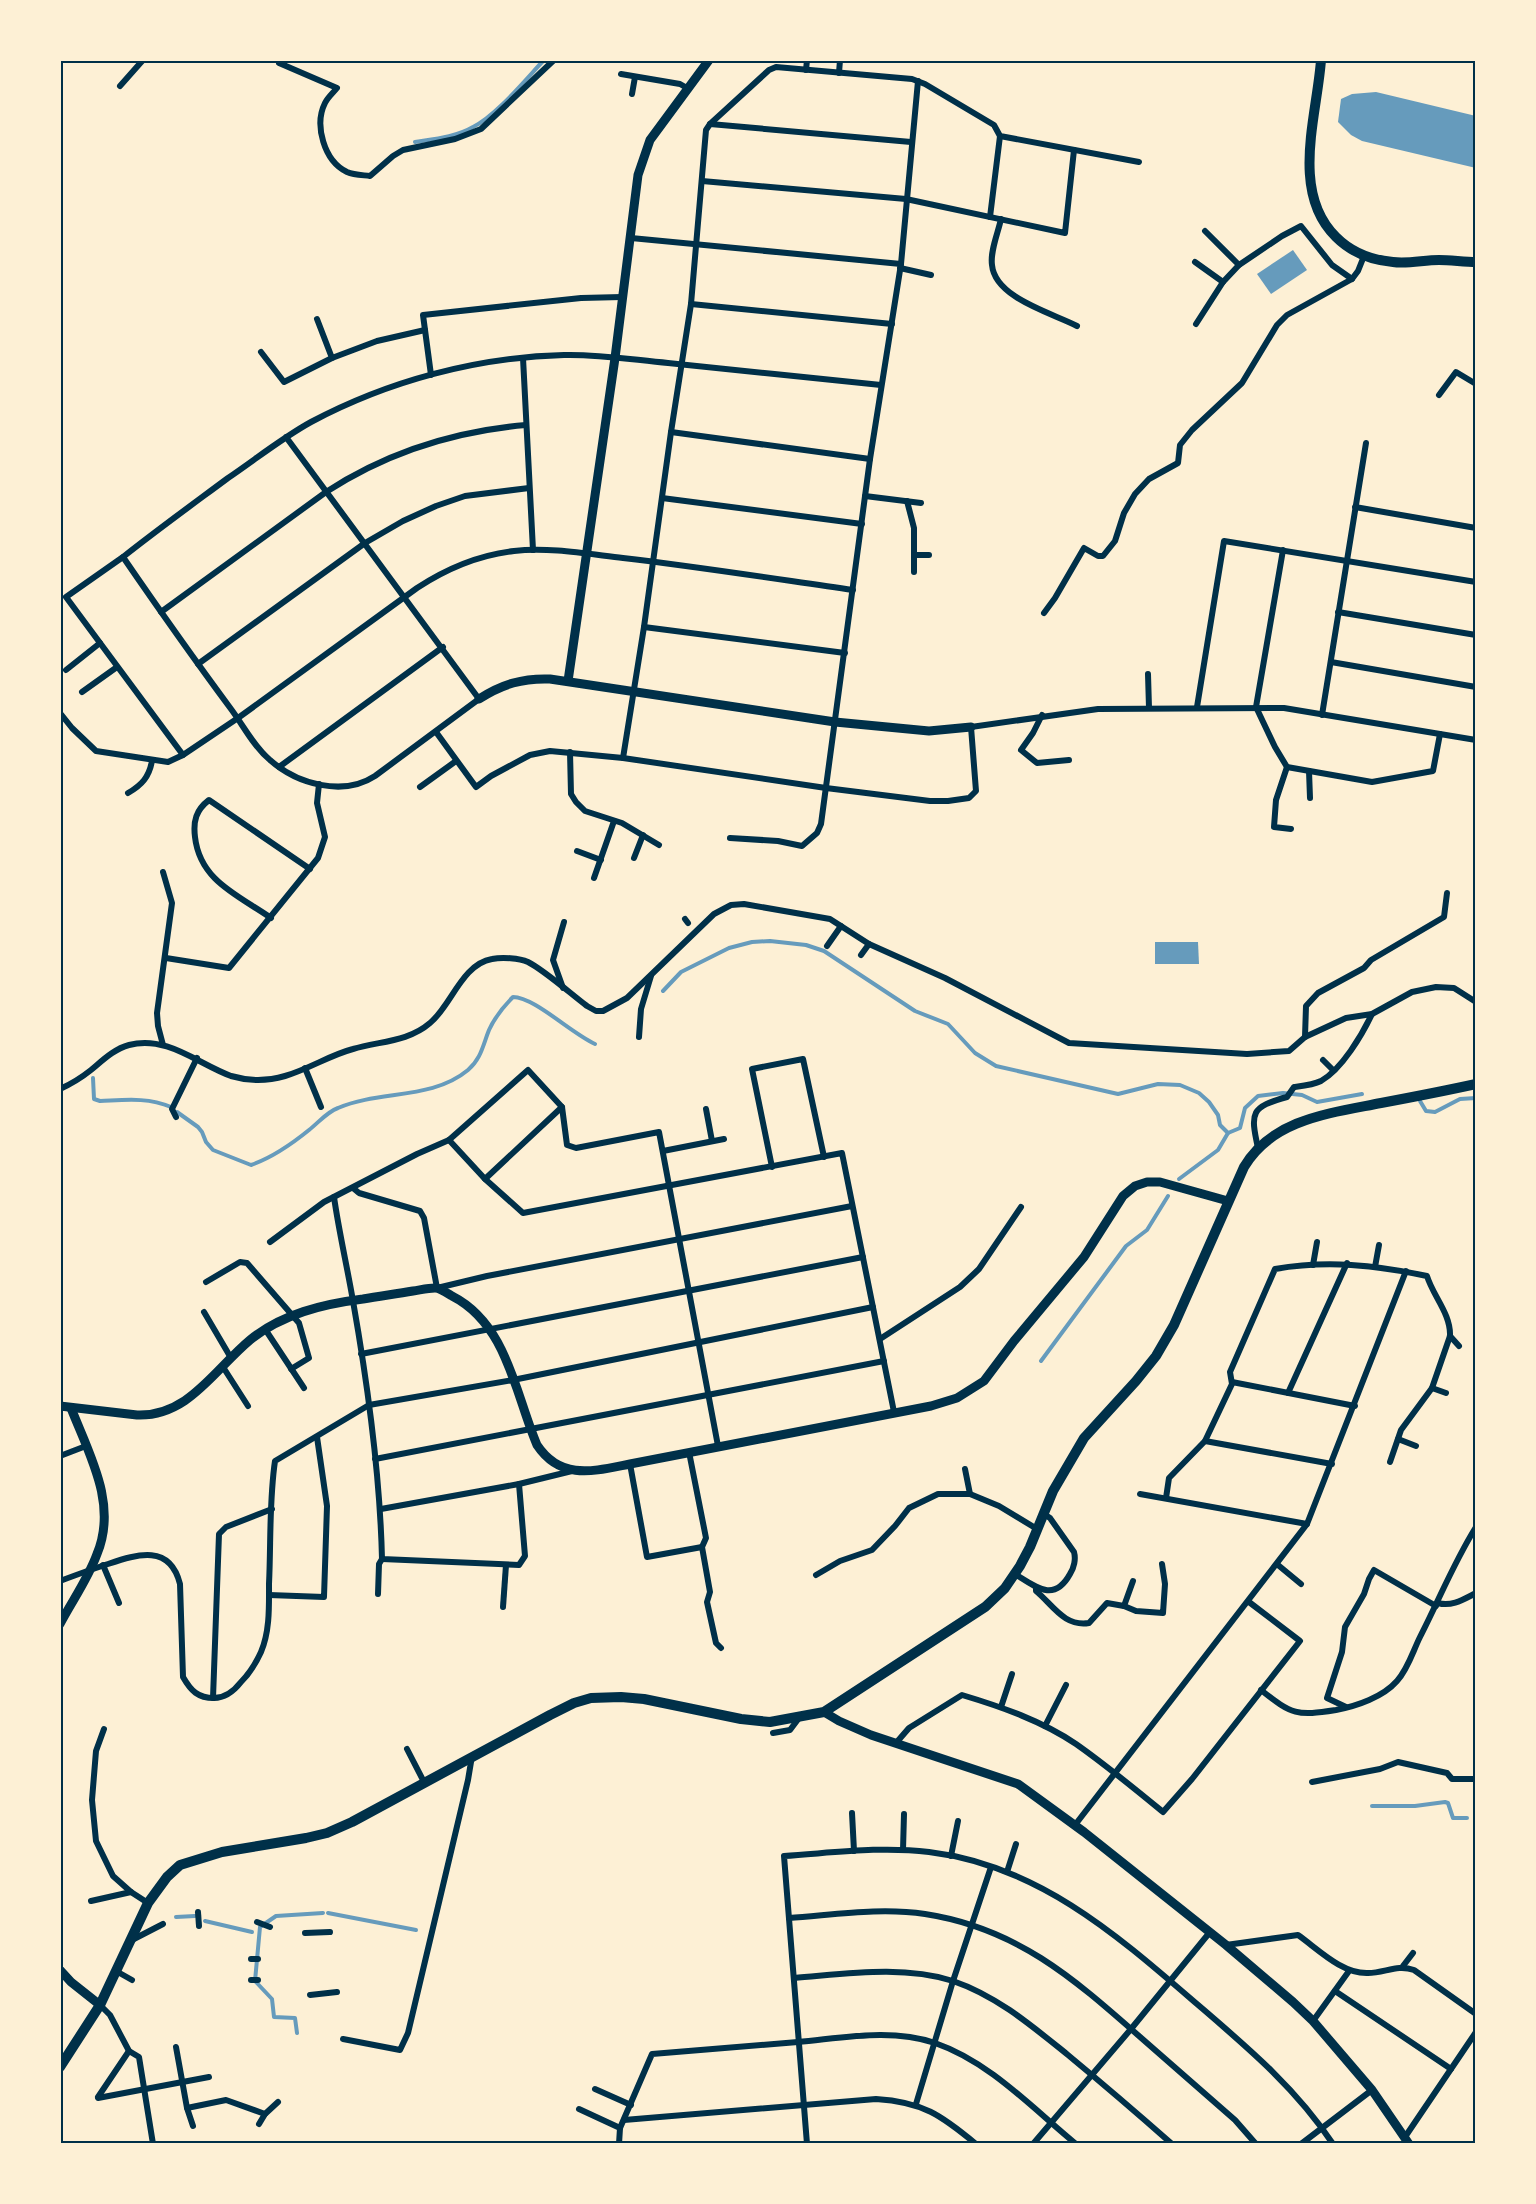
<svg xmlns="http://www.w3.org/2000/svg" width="1536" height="2204" font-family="Lato,sans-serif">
  <rect width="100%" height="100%" fill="#fdf0d5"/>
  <g fill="#669bbc">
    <polygon points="1376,92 1476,116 1476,168 1362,141 1351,135 1338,122 1341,99 1352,94"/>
    <polygon points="1293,250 1307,270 1271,294 1257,274"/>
    <polygon points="1155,942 1198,942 1199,964 1155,964"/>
  </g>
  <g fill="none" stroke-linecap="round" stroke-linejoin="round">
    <g stroke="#669bbc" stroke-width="4">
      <path d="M415 142C434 139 456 137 473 127 496 116 526 79 544 60"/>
      <polyline points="663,991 681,972 729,948 752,942 770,941 806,945 824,951 915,1011 948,1024 975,1053 996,1066 1118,1094 1158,1084 1180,1085 1199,1093 1209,1102 1218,1115 1220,1125 1228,1133 1240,1128 1245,1108 1258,1096 1283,1093 1302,1095 1317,1102 1362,1094"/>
      <path d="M93 1078 94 1099 100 1101C125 1100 147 1097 171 1107"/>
      <polyline points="1420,1101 1426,1111 1435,1112 1460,1099 1476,1098"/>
      <path d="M177 1112 198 1127 202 1132 206 1142 213 1150 251 1165C271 1158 293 1143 309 1130 319 1122 327 1112 338 1108 380 1090 432 1100 468 1070 481 1059 483 1045 489 1030 495 1017 503 1007 513 997 534 997 571 1033 595 1044"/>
      <polyline points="1179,1179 1218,1150 1228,1133"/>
      <polyline points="1041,1361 1126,1246 1147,1230 1168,1196"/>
      <polyline points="1372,1806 1415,1806 1445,1802 1448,1803 1453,1818 1467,1818"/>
      <polyline points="328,1913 416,1930"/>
      <polyline points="176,1917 195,1916"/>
      <polyline points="205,1921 252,1932"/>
      <polyline points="297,2033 295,2018 274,2017 272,1999 255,1981 260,1927 276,1916 323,1913"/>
    </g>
    <g stroke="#003049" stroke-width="6">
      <path d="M279 63 337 88C333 93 328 97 325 103 314 125 324 161 347 172 354 175 362 175 370 176L393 156 403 150 455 139 481 129 554 60"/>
      <polyline points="806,70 807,60"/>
      <polyline points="839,73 840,60"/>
      <polyline points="621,74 680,84 687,88"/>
      <polyline points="120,86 143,60"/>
      <polyline points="632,94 635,77"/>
      <polyline points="710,124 911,142"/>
      <polyline points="702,181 906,199 1065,233 1074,150"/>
      <polyline points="990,217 1000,136"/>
      <path d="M1001 219C998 233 990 251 992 265 995 298 1052 313 1077 326"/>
      <polyline points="1205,231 1239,265"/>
      <polyline points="631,238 901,264"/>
      <polyline points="1195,262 1223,282"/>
      <polyline points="900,268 931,275"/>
      <polyline points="691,304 892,324"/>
      <polyline points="317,319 332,358"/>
      <polyline points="1196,324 1223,282 1239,265 1282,236 1301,226 1332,265 1352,279"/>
      <polyline points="261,352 284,382 332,358 377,341 425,330"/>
      <polyline points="523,358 533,550"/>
      <polyline points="431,375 423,315 581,298 622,297"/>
      <polyline points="1439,395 1456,372 1476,384"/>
      <polyline points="671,432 870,459"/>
      <path d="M286 437 479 699 375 776C343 797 297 784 270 760 254 747 243 725 231 709 194 659 158 608 123 557 157 530 193 504 228 478 256 459 282 438 311 422 388 381 477 357 564 355 599 354 634 360 668 363 739 370 810 378 881 385"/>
      <polyline points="865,496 921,503"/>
      <polyline points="662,498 862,524"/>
      <polyline points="907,501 914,528 914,572"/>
      <polyline points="1355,507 1476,528"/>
      <polyline points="1283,550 1256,707 1275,747 1287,767 1372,782 1433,771 1440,734"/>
      <polyline points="914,555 929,555"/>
      <path d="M123 557 66 597 183 755 238 718 417 588C446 569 479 555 514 551 549 547 588 554 623 558 700 567 776 579 853 590"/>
      <path d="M161 612 326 492C386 453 455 431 526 425"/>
      <polyline points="1338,612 1476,635"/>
      <polyline points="1044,613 1055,598 1084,548 1098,556 1103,556 1115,541 1124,513 1135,494 1149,479 1178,463 1180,445 1192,430 1242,383 1277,325 1287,315 1352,279 1358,271 1364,256"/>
      <polyline points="644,627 845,653"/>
      <polyline points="1331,662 1476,687"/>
      <polyline points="198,664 365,543 403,521 436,506 465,496 529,488"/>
      <polyline points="66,670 100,643"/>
      <polyline points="1148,674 1149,708"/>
      <polyline points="82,692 117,667"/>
      <polyline points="1197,707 1224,541 1476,582"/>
      <polyline points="60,713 72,728 96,751 168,762 183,755"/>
      <polyline points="1042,715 1033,733 1021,750 1037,763 1069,760"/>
      <polyline points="1322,715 1366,443"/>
      <polyline points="436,732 476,787 491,776 530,755 550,751 623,758 826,788 930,801 948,801 969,798 976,791 971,727 1098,709 1284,708 1476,740"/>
      <polyline points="570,752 571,794 576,802 585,811 622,823 659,845"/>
      <polyline points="623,758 644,627 671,432 691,304 706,130 710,124 769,70 776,67 912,79 925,84 994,125 1000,136 1139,162"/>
      <polyline points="279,767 443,647"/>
      <polyline points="1287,767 1276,800 1274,827 1291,829"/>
      <polyline points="1309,771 1310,798"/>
      <polyline points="420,787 456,761"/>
      <path d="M128 793C142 785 149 777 152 761"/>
      <polyline points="730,838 778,841 802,846 817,833 821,824 870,459 901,264 918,81"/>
      <polyline points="577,851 601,860"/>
      <polyline points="634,858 643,835"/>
      <polyline points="163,872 172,903 157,1013 158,1026 163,1045"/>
      <polyline points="594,878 614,821"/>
      <path d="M271 918C238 895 200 881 195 837 193 821 196 810 209 800L310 869"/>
      <polyline points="685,919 688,923"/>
      <polyline points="827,946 841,926"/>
      <polyline points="861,955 869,944"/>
      <polyline points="166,958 229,968 318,858 325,837 317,803 319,784"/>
      <polyline points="563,988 553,960 564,922"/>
      <polyline points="639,1037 641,1009 651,976"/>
      <polyline points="1305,1037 1306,1006 1318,993 1364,968 1371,960 1444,917 1447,893"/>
      <polyline points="1323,1060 1333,1070"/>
      <polyline points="305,1068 321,1107"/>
      <path d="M60 1089C71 1084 81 1078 91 1070 102 1061 114 1049 129 1045 167 1035 198 1064 231 1076 248 1081 268 1081 285 1076 309 1069 330 1055 353 1049 380 1041 408 1042 430 1023 451 1006 462 964 492 959 502 957 519 958 528 962 544 970 571 994 587 1006L596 1011H603L627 998 714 914 731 905 744 904 830 919 869 944 945 978 1069 1043 1247 1054 1289 1051 1305 1037 1346 1018 1372 1014 1412 992 1436 987 1454 988 1476 1002"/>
      <polyline points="706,1109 712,1141"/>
      <polyline points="176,1117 172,1109 197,1058"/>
      <polyline points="449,1140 485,1179 523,1213 842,1153 894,1412"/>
      <path d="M1258 1148C1250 1112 1251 1107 1287 1097L1294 1087C1302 1086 1313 1085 1321 1081 1342 1069 1362 1035 1372 1014"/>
      <polyline points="663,1151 724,1139"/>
      <polyline points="772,1167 752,1069 803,1059 824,1157"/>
      <polyline points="485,1179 562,1107"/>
      <polyline points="353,1188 359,1193 420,1211 424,1218 437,1288 487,1276 852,1206"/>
      <path d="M334 1197C339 1232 347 1266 353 1301 368 1386 380 1473 382 1559L519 1565 525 1556 519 1484"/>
      <polyline points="270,1242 324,1202 417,1154 449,1140 528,1070 562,1107 567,1145 576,1148 659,1132 718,1446"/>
      <polyline points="1313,1265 1317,1242"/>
      <polyline points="1375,1267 1379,1245"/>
      <polyline points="206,1282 240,1262 247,1263 299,1323 309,1358 291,1369"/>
      <polyline points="204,1312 231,1358"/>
      <polyline points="265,1329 304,1388"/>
      <polyline points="1450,1336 1459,1346"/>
      <polyline points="880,1339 960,1287 979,1269 1021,1207"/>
      <polyline points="361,1354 863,1257"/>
      <polyline points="223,1367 248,1406"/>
      <polyline points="1232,1382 1355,1406"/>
      <polyline points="1432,1388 1446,1393"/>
      <polyline points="1288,1393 1347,1263"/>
      <polyline points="1398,1439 1416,1446"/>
      <polyline points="1205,1441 1332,1464"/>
      <polyline points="689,1452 706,1538 702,1547 710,1592 707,1602 716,1643 721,1648"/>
      <polyline points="60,1456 86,1446"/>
      <polyline points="375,1459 884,1361"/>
      <polyline points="630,1464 647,1557 702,1547"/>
      <polyline points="965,1469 970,1494"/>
      <polyline points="1140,1494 1307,1524"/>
      <path d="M1166 1498 1169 1478 1205 1441 1232 1384 1230 1372 1275 1269C1327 1260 1375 1265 1427 1276 1433 1296 1451 1314 1450 1336L1432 1388 1401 1430 1390 1462"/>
      <polyline points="381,1509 519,1484 572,1471"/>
      <polyline points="103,1565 119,1603"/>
      <polyline points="1278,1565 1301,1584"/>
      <path d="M1015 1574C1036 1587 1054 1603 1070 1574 1074 1568 1076 1559 1074 1552L1050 1518 1044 1514"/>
      <polyline points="816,1575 840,1561 872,1550 895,1526 909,1508 938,1494 970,1494 999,1506 1037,1529"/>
      <path d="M60 1581C76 1575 92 1569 108 1564 138 1554 170 1544 180 1584L183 1677C191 1691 198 1698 214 1698 226 1698 234 1691 241 1682 249 1674 256 1663 261 1652 270 1631 269 1606 269 1584 271 1543 269 1501 275 1461L369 1405 513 1380 873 1307"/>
      <path d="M1036 1587V1591C1053 1605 1064 1627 1089 1623L1107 1603 1124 1606 1136 1611 1163 1613 1165 1584 1162 1564"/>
      <polyline points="378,1594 379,1564 382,1559"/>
      <polyline points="269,1595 324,1597 327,1506 317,1437"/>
      <path d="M1438 1603C1452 1607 1464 1599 1476 1593"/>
      <polyline points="1124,1606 1133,1581"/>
      <polyline points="503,1607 506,1565"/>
      <path d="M1261 1690C1292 1715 1297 1716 1336 1710 1357 1706 1383 1697 1397 1681 1408 1669 1413 1651 1420 1637 1439 1600 1454 1562 1476 1527"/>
      <polyline points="213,1698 219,1534 226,1527 272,1509"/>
      <polyline points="1001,1707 1012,1674"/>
      <polyline points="1346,1707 1327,1698 1342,1652 1345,1627 1364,1594 1369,1579 1374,1570 1436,1606"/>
      <polyline points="1045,1726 1066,1685"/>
      <polyline points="104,1729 96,1751 92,1800 96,1841 113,1876 131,1892 148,1903"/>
      <polyline points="773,1733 790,1730 799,1718"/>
      <path d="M896 1743 909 1728 962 1695C1002 1707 1042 1721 1076 1744 1106 1765 1135 1789 1163 1812L1192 1779 1300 1641 1249 1602"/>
      <polyline points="407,1749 424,1782"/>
      <polyline points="1312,1782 1380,1769 1398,1762 1447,1773 1452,1779 1476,1779"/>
      <polyline points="852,1813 854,1851"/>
      <polyline points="1075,1825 1307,1524 1406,1271"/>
      <polyline points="903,1850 904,1814"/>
      <polyline points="951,1856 958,1821"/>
      <polyline points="1007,1872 1016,1844"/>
      <polyline points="91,1901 131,1892"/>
      <polyline points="198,1912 199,1926"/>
      <path d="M789 1918C833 1915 880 1907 925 1914 1016 1928 1072 1977 1139 2036 1171 2064 1203 2092 1235 2120L1256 2144"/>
      <polyline points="257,1922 270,1927"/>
      <polyline points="305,1933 330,1932"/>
      <polyline points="132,1940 163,1924"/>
      <path d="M1226 1945 1298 1935C1318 1949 1342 1974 1368 1973 1385 1973 1397 1964 1414 1970L1476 2014"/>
      <polyline points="251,1959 258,1959"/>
      <polyline points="1403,1966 1413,1953"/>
      <polyline points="116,1971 132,1980"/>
      <path d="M794 1978C846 1974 902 1965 953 1981 997 1996 1032 2026 1068 2055 1103 2084 1138 2114 1172 2144"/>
      <polyline points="251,1980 258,1980"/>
      <polyline points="1335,1991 1451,2069"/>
      <polyline points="310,1995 337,1992"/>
      <polyline points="100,2005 110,2015 129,2051 139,2057 153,2144"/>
      <polyline points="1313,2021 1349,1971"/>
      <polyline points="343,2039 400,2050 408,2033 468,1780 472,1756"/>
      <polyline points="176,2047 187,2108 193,2126"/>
      <polyline points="595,2089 631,2105"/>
      <polyline points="98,2097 129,2051"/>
      <polyline points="98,2098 209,2077"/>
      <polyline points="916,2104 953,1981 991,1867"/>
      <polyline points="187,2108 226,2100 265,2114"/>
      <polyline points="579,2109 620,2128"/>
      <path d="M624 2120 876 2099C923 2102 941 2115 976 2144"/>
      <polyline points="259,2124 265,2114 278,2102"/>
      <polyline points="1405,2137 1476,2032"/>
      <path d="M619 2144 620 2128 652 2054C701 2050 750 2046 798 2042 843 2038 891 2028 935 2043 990 2062 1032 2108 1076 2144"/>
      <path d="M807 2144 784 1856C832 1853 880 1846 929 1852 1038 1865 1117 1935 1197 2004 1247 2047 1296 2088 1333 2144"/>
      <polyline points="1033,2144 1131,2029 1210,1932"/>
      <polyline points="1301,2144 1372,2090"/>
    </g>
    <g stroke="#003049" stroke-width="9">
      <polyline points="568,681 615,358 638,175 650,140 709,60"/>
      <path d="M479 699C502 684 523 678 550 679L835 722 929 731 971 727"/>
      <path d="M60 1406 137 1415C188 1417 214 1370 250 1340 282 1314 323 1304 363 1299 380 1296 396 1294 413 1291 420 1290 428 1288 435 1288 440 1288 447 1293 452 1296 507 1324 515 1393 537 1445 561 1481 594 1471 630 1464L931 1406 957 1398 984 1381 1014 1341 1084 1257 1123 1196 1135 1186 1147 1182H1160L1228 1201"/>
      <path d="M60 1624C72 1601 88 1579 97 1554 118 1504 89 1454 71 1408"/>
      <polyline points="824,1712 839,1721 871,1735 1018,1784 1084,1832 1226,1945 1293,2002 1313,2021 1372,2090 1409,2144"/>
      <polyline points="60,1970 71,1982 100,2005"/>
    </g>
    <g stroke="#003049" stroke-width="10">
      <path d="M1321 60C1317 116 1290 192 1336 237 1351 252 1371 260 1393 262 1408 264 1424 260 1439 260 1451 260 1464 262 1476 262"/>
      <path d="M60 2067 100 2005 148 1903 167 1877 180 1865 222 1852 306 1838 327 1833 352 1822 550 1715 574 1703 591 1698 621 1697 644 1699 741 1719 770 1722 824 1712 985 1607 1005 1588 1020 1566 1030 1547 1053 1491 1084 1438 1136 1381 1156 1356 1174 1325 1244 1167C1272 1119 1331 1113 1381 1103 1413 1097 1444 1091 1476 1084"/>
    </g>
  </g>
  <rect width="1536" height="2204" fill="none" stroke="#fdf0d5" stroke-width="123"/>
  <rect x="62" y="62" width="1412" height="2080" fill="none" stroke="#003049" stroke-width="2"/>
</svg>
